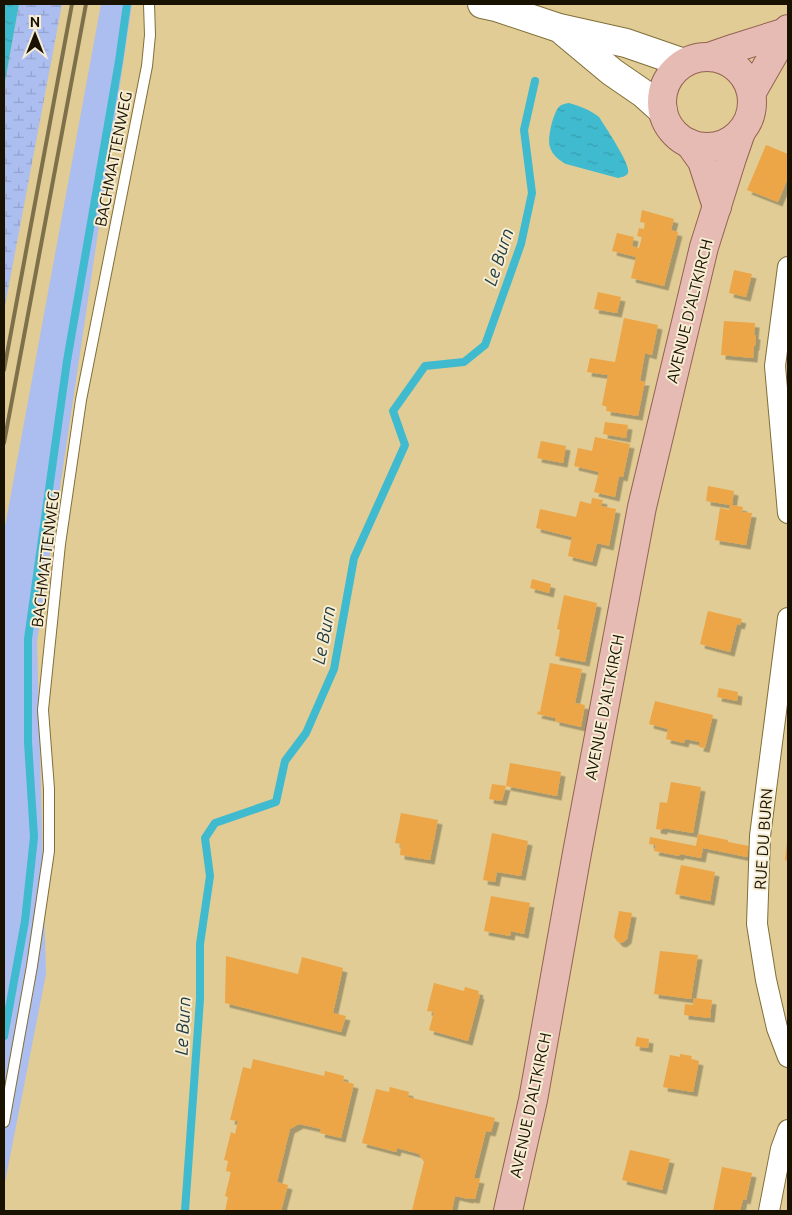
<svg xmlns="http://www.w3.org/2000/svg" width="792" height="1215" font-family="Ubuntu,sans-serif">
  <defs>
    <pattern id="wetland-marsh" width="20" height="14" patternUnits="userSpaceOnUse" patternTransform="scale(1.25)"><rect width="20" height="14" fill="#acbdf0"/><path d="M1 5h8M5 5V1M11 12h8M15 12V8" fill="none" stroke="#93a1cc"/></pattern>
    <pattern id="water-ripples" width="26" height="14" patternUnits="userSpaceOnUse" patternTransform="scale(1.25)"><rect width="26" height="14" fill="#3fbace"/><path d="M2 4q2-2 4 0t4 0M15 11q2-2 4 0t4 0" fill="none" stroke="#379faf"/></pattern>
    <filter id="shadow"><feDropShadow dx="4.5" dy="4.5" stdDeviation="0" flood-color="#0004"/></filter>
  </defs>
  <rect width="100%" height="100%" fill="#e0cc94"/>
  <polygon fill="#acbdf0" points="101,4 132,4 37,642 46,974 4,1187 4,532"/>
  <polygon fill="url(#wetland-marsh)" points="19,4 62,4 4,311 4,87"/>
  <g fill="url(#water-ripples)">
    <polygon points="4,4 19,4 4,87"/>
    <path d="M569 103C580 106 590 110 599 117 604 125 632 166 628 173 626 177 621 177 618 178L566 164C559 160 552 155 550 147 547 138 553 115 558 108 561 104 564 104 569 103Z"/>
  </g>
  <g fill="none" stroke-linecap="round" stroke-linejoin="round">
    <g stroke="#3fbace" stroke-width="8">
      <polyline points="4,1036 25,921 34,837 28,742 28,639 67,361 119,61 127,4"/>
      <polyline points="185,1211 200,999 200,944 210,876 205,838 215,823 276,802 285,761 306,733 334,669 354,558 405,445 393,411 425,366 464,362 485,345 521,244 532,193 524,130 535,81"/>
    </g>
  </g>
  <g fill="#eca547" filter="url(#shadow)">
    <polygon points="766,145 788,154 788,178 778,202 747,190"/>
    <polygon points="642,210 674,219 671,230 678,232 664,286 631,278 636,257 612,251 617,233 634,237 632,246 639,248 642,237 637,236 639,228 644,229 645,223 640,222"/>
    <polygon points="734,270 752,274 746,297 729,293"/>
    <polygon points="598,292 621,297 617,313 594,309"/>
    <polygon points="624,318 658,325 652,355 645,353 640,381 645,381 638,416 606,411 607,407 602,405 608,375 587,372 590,358 615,362"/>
    <polygon points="724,321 755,323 754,335 756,335 755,346 754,346 753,358 721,355"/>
    <polygon points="605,422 628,425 626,438 603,434"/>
    <polygon points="595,437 630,444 623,477 619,476 615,497 594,492 599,472 574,466 578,448 592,451"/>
    <polygon points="541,441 566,446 563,463 537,458"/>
    <polygon points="708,486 734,491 732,505 743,507 742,512 752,513 746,545 715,540 720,508 729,510 730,505 706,501"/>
    <polygon points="592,498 603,500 601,506 616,509 609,546 597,543 592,562 568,556 572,537 536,528 540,509 576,517 580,501 591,504"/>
    <polygon points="532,579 551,584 549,593 530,588"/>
    <polygon points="564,595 597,603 585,662 555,656 560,630 557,629"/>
    <polygon points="708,611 742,619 740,625 737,624 730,652 700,644"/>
    <polygon points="550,663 582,669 575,703 585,705 581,727 555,721 555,718 537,714 538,711 540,712"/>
    <polygon points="719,688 738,692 737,701 717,697"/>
    <polygon points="655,701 713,715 705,748 699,747 700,742 685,739 684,743 666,739 668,729 649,724"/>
    <polygon points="510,763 561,772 557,796 506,786"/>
    <polygon points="671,782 701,787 693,833 663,828 663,830 656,829 660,802 667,803"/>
    <polygon points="492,784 506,786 502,801 489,799"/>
    <polygon points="401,813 438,820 430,860 400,855 401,844 395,843"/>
    <polygon points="492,833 528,841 521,876 497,872 495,882 483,880"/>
    <polygon points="698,834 728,840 728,842 749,846 747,857 703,848 701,858 680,854 679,856 654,851 656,845 649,844 650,837 696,846"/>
    <polygon points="787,842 788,842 788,861 785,860"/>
    <polygon points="681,865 715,872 710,901 675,894"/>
    <polygon points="491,896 530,903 524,934 511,931 510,936 484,931"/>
    <polygon points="619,911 632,913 627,939 622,943 618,942 614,937"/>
    <polygon points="660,951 698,955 691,999 654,994"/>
    <polygon points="226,956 298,974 302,957 343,968 333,1013 346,1016 341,1032 225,1003"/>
    <polygon points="434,983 464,991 465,987 479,991 478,994 480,995 468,1041 429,1030 434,1012 427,1011"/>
    <polygon points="694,998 712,1000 710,1018 684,1015 685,1004 693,1005"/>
    <polygon points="637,1037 649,1039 648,1048 635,1046"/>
    <polygon points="680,1054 692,1056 691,1059 699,1061 693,1092 663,1087 670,1055 680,1057"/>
    <polygon points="253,1059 324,1076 325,1071 344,1076 343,1081 354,1084 341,1138 320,1133 321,1129 299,1124 290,1129 277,1182 288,1185 281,1211 225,1211 228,1197 225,1196 231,1172 226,1171 228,1161 224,1160 231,1132 235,1134 238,1121 230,1120 243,1067 251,1069"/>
    <polygon points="390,1087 409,1092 408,1097 495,1118 491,1132 486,1131 474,1178 480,1179 475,1199 469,1198 469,1199 455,1196 452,1211 418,1211 412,1210 424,1162 419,1154 397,1148 396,1152 362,1143 376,1089 389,1092"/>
    <polygon points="630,1150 670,1159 662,1190 622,1180"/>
    <polygon points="722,1167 752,1173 746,1200 743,1199 740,1211 713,1211"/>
  </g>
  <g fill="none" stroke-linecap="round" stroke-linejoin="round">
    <g stroke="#806e39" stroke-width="12">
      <polyline id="lane" points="4,1122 32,966 49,851 49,789 43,710 60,544 81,400 147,66 150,35 149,4"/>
    </g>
    <g stroke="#806e39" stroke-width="22">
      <g id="street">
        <polyline points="788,267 775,366 788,513"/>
        <polyline points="788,618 760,836 757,924 766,980 777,1028 788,1057"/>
        <polyline points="769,1211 781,1149 788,1130"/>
      </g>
    </g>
    <g stroke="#806e39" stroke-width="30">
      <g id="secondary">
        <polyline points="482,4 496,7 559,28 626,43 684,63"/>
        <polyline points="564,32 612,72 644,94 663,111"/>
      </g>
    </g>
    <g stroke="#946253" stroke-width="30">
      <g id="primary">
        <polyline points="712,56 735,48 786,32"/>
        <circle cx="707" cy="102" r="45"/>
        <polyline points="752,92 788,29"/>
        <polyline points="689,143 702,161 717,207"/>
        <polyline points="508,1211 533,1100 577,853 642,507 704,247 732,158 741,132"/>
      </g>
    </g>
    <use href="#lane" stroke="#fff" stroke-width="10"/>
    <use href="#street" stroke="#fff" stroke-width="20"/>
    <use href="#secondary" stroke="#fff" stroke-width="28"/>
    <use href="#primary" stroke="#e6bbb3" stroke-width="28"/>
    <g stroke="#7e704a" stroke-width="4">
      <polyline points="4,370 72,4"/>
      <polyline points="4,443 86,4"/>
    </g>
  </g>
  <g text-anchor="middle" stroke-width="4" stroke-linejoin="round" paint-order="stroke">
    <g font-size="16" fill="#1a1200" stroke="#f7edd2">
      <text transform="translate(113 159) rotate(-79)" y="6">BACHMATTENWEG</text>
      <text transform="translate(689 311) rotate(-76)" y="6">AVENUE D'ALTKIRCH</text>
      <text transform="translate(45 559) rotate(-83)" y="6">BACHMATTENWEG</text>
      <text transform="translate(604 707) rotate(-79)" y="6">AVENUE D'ALTKIRCH</text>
      <text transform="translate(763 839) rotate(-86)" y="6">RUE DU BURN</text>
      <text transform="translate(530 1105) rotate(-78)" y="6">AVENUE D'ALTKIRCH</text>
    </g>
    <g font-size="18" font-style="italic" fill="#203b40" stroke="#f7edd2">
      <text transform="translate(499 257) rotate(-72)" y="6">Le Burn</text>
      <text transform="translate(324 635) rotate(-79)" y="6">Le Burn</text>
      <text transform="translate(183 1026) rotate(-87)" y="6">Le Burn</text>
    </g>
  </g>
  <rect width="792" height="1215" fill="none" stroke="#1a1200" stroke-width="10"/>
  <g transform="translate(35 35)" stroke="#f7edd2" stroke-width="4" paint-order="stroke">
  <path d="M0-4L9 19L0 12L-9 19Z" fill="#1a1200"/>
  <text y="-8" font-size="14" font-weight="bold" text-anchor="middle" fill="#1a1200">N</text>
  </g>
</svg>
